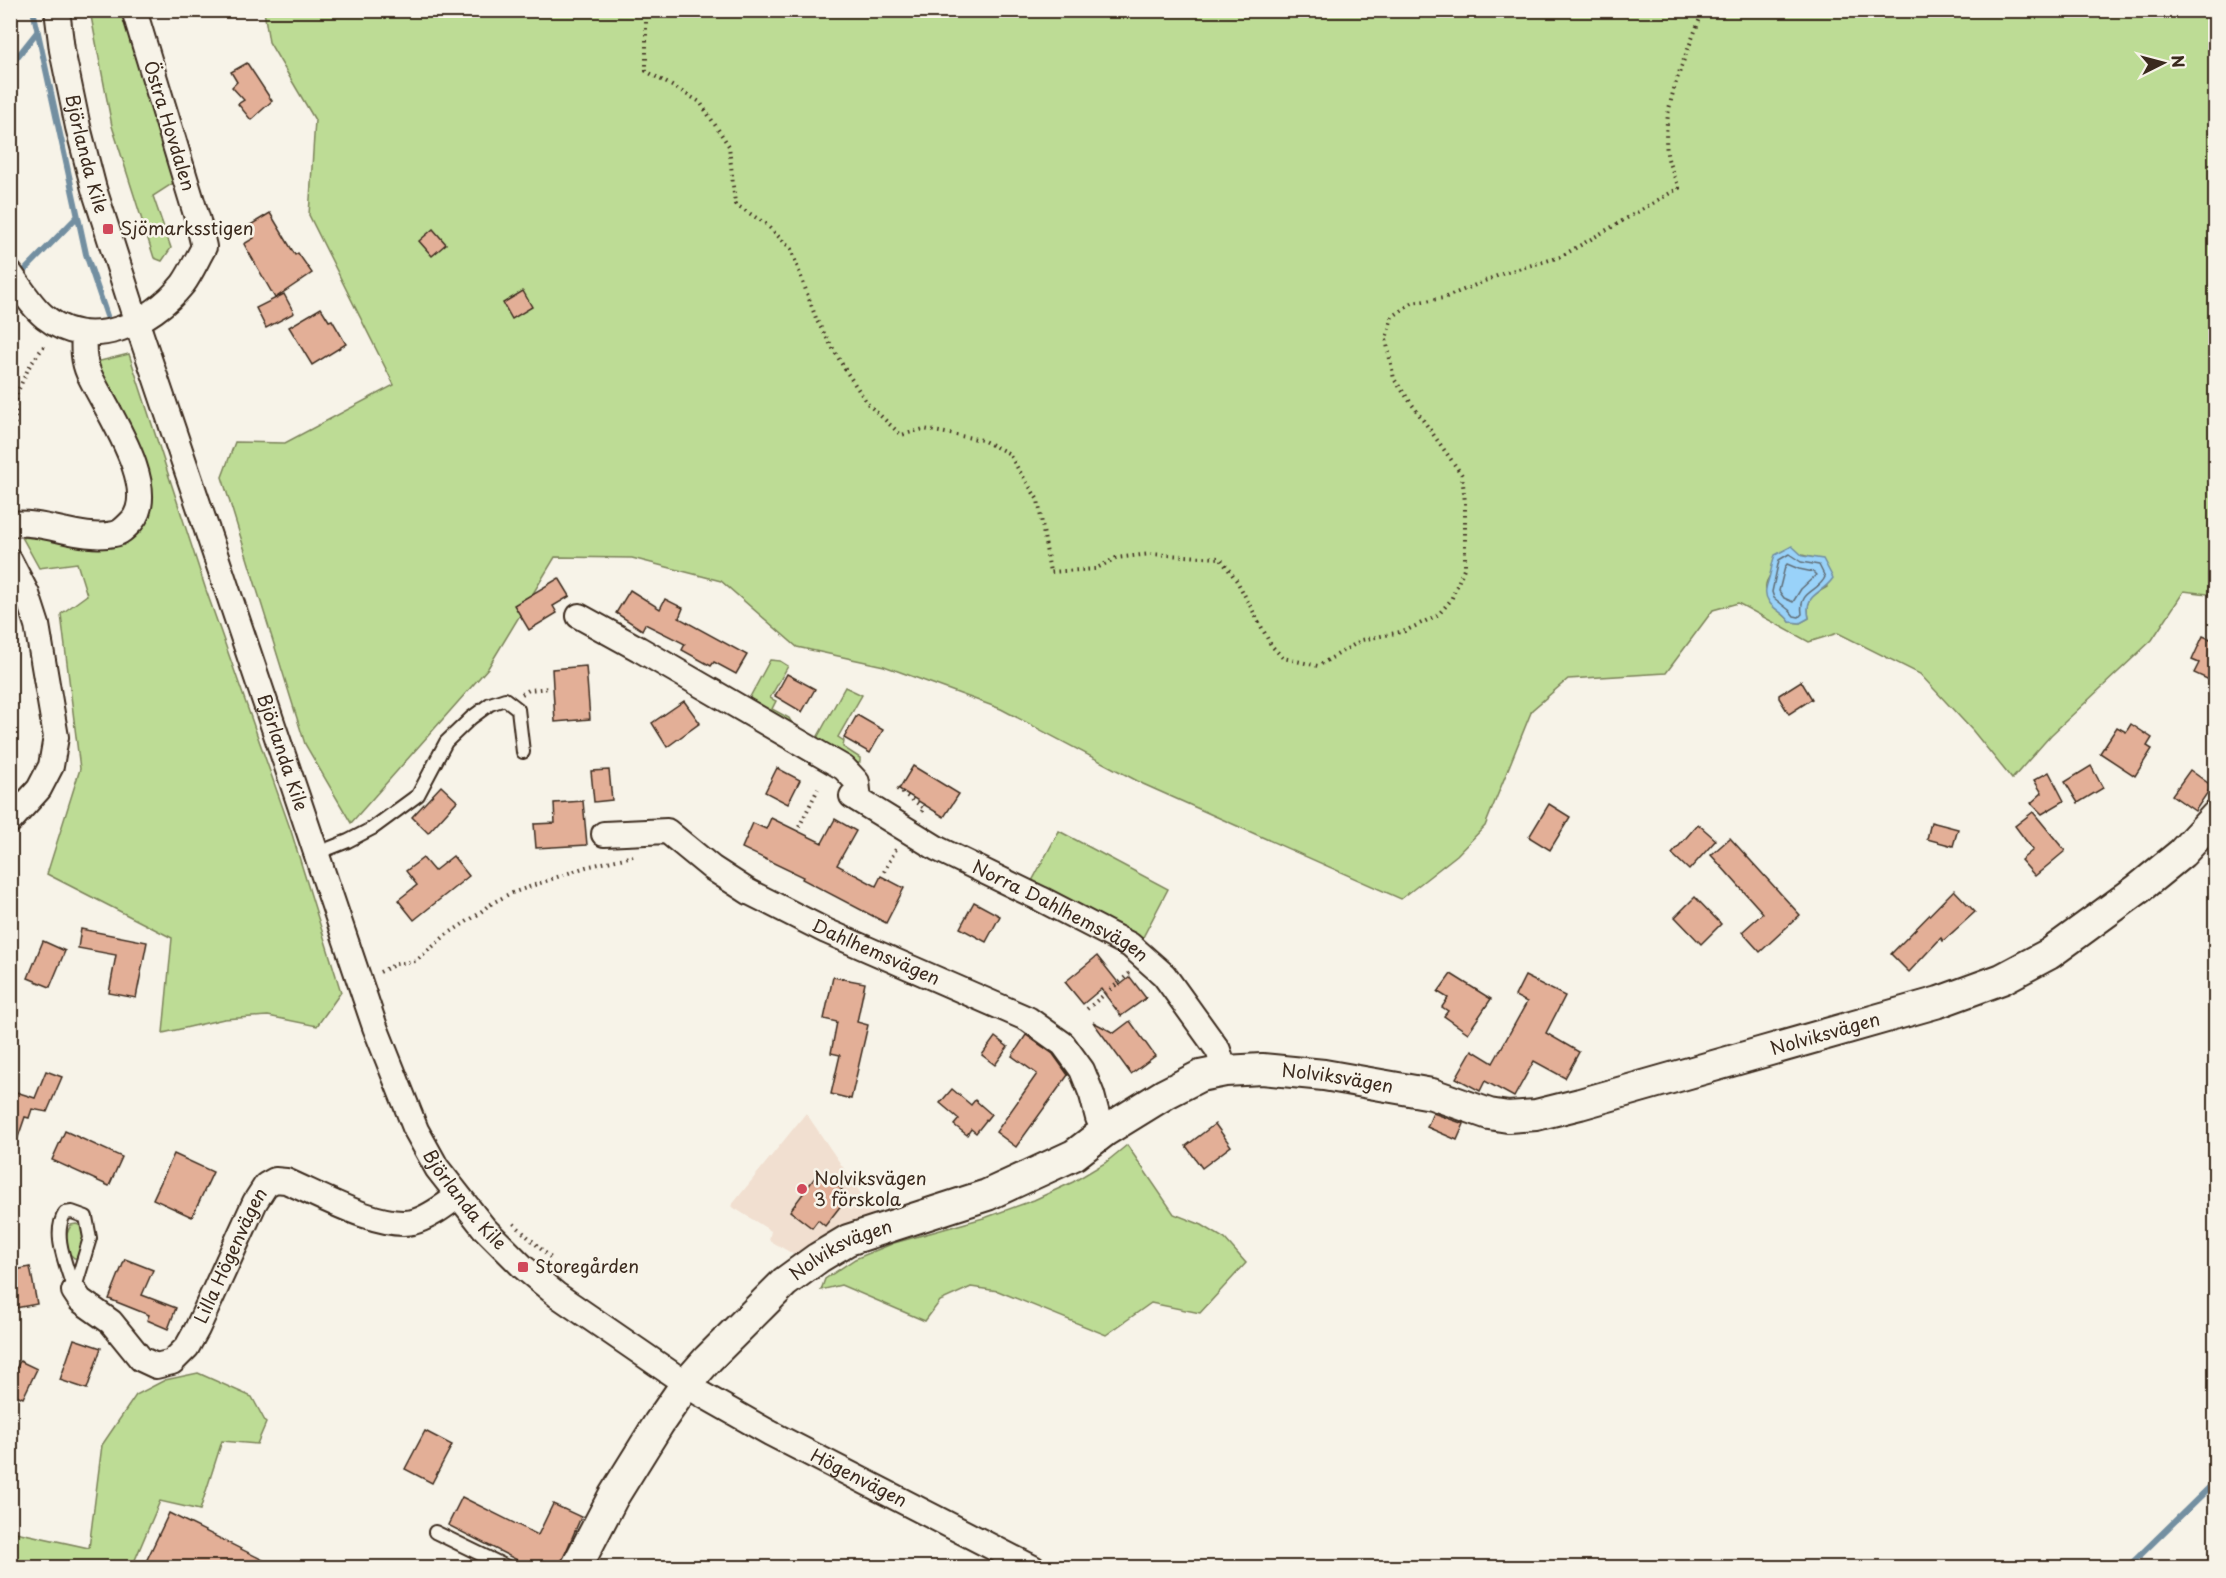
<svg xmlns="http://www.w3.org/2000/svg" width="2226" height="1578" font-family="'Playpen Sans',sans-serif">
  <rect width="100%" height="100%" fill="#f7f3e8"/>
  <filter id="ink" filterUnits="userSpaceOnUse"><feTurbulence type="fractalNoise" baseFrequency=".0167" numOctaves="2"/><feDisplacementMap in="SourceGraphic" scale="12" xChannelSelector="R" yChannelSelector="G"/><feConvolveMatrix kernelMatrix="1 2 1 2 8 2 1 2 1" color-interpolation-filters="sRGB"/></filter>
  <g filter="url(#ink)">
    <polygon fill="#f1dfd0" points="806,1113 874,1213 844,1231 793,1254 769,1240 771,1231 731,1206"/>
    <g fill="#bddc95" stroke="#7c835a" stroke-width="1.5" fill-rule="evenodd">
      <polygon points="90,11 126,11 175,182 153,196 171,248 162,261 154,258 112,126"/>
      <path d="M264 11H2215V595L2184 591 2152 640 2051 735 2012 779 1973 731 1920 674 1838 633 1809 642 1738 603 1713 610 1666 673 1568 679 1532 710 1485 826 1457 855 1401 899 1143 784 1001 709 884 666 797 647 721 581 632 558 555 557 488 668 351 823 305 744 222 477 235 442 285 443 394 385 309 215 315 120 269 42ZM1798 554 1823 560 1827 587C1812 595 1805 600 1809 618L1800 623 1790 622C1786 616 1782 614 1776 609 1773 606 1771 600 1769 597 1756 577 1785 563 1798 554Z"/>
      <polygon points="129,354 206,590 291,831 341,992 317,1026 268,1016 224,1019 163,1033 172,938 47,874 80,769 61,614 87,595 77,563 39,568 22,537 102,544 146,506 96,362"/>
      <polygon points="770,660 780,661 788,666 770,698 776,701 772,709 789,718 792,723 791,725 750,702 750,697"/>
      <polygon points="845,687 862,695 838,737 844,741 843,747 860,758 860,762 857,764 819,742 817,738"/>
      <polygon points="1059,831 1168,889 1141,941 1031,883"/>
      <polygon points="1127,1145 1174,1214 1202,1225 1225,1239 1246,1263 1200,1313 1151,1303 1106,1335 998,1291 971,1287 940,1301 925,1321 841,1285 821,1290 825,1279 855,1259 894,1243 987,1217 1034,1200 1073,1182 1105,1163"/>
      <path d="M76 1224 82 1226 85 1233 79 1258H74C63 1249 64 1237 71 1225Z"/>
      <polygon points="198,1373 252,1397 266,1423 257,1444 222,1441 200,1510 160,1501 132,1567 11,1567 11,1531 89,1548 102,1445 136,1395 165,1380"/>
    </g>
    <path fill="#99d2f9" stroke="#738fa1" stroke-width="1.5" d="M1792 546 1803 556 1823 559 1833 578C1822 595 1803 593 1809 618L1800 623 1790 622C1784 612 1775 611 1769 602 1762 592 1768 584 1770 574 1772 568 1772 562 1775 555Z"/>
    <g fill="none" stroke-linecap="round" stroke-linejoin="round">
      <g stroke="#616d76" stroke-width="1.5">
        <path d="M1789 554 1801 562 1819 565 1825 577C1819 592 1798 590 1802 614L1799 617 1794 616 1789 610 1774 598 1772 592 1779 560Z"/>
        <polygon points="1787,564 1799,569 1813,572 1816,575 1801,589 1793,602 1784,598 1779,591 1785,567"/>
      </g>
      <g stroke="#738fa1" stroke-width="6">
        <polyline points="33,10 86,254 107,316"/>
        <polyline points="10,66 37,32"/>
        <polyline points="26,269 77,217"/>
        <polyline points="2127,1568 2216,1481"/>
      </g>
    </g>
    <g fill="#e3af97" stroke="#3b2a1e" stroke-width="1.5">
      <polygon points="247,63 272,101 251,120 238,104 244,100 232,87 237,82 231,72"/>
      <polygon points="270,213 295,255 298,253 312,273 275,298 244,244 254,238 247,227"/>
      <polygon points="433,229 446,244 432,256 419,241"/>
      <polygon points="523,291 532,307 512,319 503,303"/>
      <polygon points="284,294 294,313 266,328 256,308"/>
      <polygon points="321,308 329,321 332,320 346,344 312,365 289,327"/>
      <polygon points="559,578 570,596 553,606 557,613 529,630 514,605"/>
      <polygon points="630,590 660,609 665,599 683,608 679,618 747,655 736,674 714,662 711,666 682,650 685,644 645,624 642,630 616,613"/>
      <polygon points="2216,628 2216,683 2194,673 2199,663 2192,660 2203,636 2210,639"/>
      <polygon points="586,666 590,719 555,722 552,669"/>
      <polygon points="787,674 815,689 802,712 775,696"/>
      <polygon points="1801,681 1812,699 1789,714 1779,698 1779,695"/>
      <polygon points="684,701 700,723 667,747 652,723"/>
      <polygon points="857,715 883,730 870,753 844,738"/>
      <polygon points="2131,724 2152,738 2147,746 2152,749 2135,776 2100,753 2117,727 2126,732"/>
      <polygon points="913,766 959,794 944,817 899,789"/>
      <polygon points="2091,766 2103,788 2078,803 2065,782"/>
      <polygon points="777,768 800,780 788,804 765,792"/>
      <polygon points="609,770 612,800 594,802 591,771"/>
      <polygon points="2190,770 2212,786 2195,811 2172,795"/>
      <polygon points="2049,772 2064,801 2042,814 2031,803 2042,793 2034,780"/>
      <polygon points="441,786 457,801 428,833 412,817"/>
      <polygon points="583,801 587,845 536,848 534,824 555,823 554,803"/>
      <polygon points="1549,804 1570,817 1550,850 1529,837"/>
      <polygon points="2033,812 2065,851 2035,876 2021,860 2033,850 2015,826"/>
      <polygon points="771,818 822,843 835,819 856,831 837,865 876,886 881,876 904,888 886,923 802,879 803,877 742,848 753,823 766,829"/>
      <polygon points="1931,822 1958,829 1953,846 1927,839"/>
      <polygon points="1698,824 1716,840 1689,870 1672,854"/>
      <polygon points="1730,838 1800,915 1760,952 1742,932 1763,913 1711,855"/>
      <polygon points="453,856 469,876 414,920 398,900 417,885 406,871 423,858 434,871"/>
      <polygon points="1954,890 1975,912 1943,941 1941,938 1909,972 1891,954"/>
      <polygon points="1695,897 1721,924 1701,944 1675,917"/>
      <polygon points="974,902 1000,916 986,942 960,928"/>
      <polygon points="81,929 147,942 136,998 109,993 116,955 78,948"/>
      <polygon points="43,941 65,951 50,987 28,978"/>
      <polygon points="1097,956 1120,985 1130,977 1146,998 1121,1016 1101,989 1083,1004 1065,982"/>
      <polygon points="1451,974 1491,999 1468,1033 1444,1016 1448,1011 1442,1007 1448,998 1438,992"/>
      <polygon points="1525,976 1565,996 1546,1033 1579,1052 1565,1078 1534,1061 1514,1097 1485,1081 1480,1091 1456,1078 1472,1050 1493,1063 1527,1002 1515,996"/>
      <polygon points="833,977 865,983 857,1022 868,1025 851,1099 831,1094 840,1055 831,1053 837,1022 824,1019"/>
      <polygon points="1130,1021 1155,1056 1131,1074 1093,1022 1114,1033"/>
      <polygon points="1026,1035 1053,1054 1068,1075 1016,1147 996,1132 1037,1074 1012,1056"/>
      <polygon points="995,1037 1008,1047 995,1065 982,1055"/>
      <polygon points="46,1071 62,1077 47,1112 32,1109 29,1118 25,1117 13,1152 10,1151 10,1090 35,1098"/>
      <polygon points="952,1089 971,1105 975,1100 991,1114 976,1133 971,1129 967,1135 954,1125 959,1119 940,1103"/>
      <polygon points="1433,1113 1464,1124 1457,1140 1427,1127"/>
      <polygon points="1215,1124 1231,1146 1202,1168 1186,1146"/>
      <polygon points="65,1131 122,1157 109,1186 52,1160"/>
      <polygon points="174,1154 213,1172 192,1217 153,1199"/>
      <polygon points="819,1172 842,1189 835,1198 842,1204 825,1226 818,1220 812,1228 790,1211"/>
      <polygon points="125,1259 153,1270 142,1295 176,1308 168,1329 147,1320 149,1315 109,1299"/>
      <polygon points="30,1267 37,1304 10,1309 10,1271"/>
      <polygon points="74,1339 101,1348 87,1389 60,1380"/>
      <polygon points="20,1361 37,1369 23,1398 10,1392 10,1381"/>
      <polygon points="425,1431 452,1445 432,1483 405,1469"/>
      <polygon points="462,1497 538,1535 553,1504 581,1517 559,1568 533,1568 448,1525"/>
      <polygon points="169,1513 279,1568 143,1568"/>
    </g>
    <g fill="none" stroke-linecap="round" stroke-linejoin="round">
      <g stroke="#3b2a1e" stroke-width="16">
        <g id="service">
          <polyline points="315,854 348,841 373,828 418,795 446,742 471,718 490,704 505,699 518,709 523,752"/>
          <path d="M72 1212 86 1217 90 1238 74 1291C68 1268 51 1235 65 1213Z"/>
          <polyline points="435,1532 509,1568"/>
        </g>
      </g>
      <g stroke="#3b2a1e" stroke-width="28">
        <g id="minor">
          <path id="s1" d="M57 10 62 50 78 127 94 189 137 323 375 1027 416 1130 437 1168 484 1228 523 1267 557 1295 701 1394 770 1433 1033 1568"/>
          <path d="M10 273C21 288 31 306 45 317 90 353 151 324 183 284 191 273 197 259 204 247L198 221 134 10"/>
          <path d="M10 524C45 520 80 541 114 534 121 533 127 526 132 521 161 487 104 407 89 374 83 361 83 348 84 334"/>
          <polyline points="10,561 27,594 37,625 56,737 51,766 39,789 10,821"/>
          <polyline points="579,616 639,649 844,768 857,782 859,800"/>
          <path id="s2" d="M852 796 938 849 1041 899 1130 945 1164 975 1218 1050 1225 1071"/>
          <path id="s3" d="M604 834 667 831 712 868 749 892 826 931 1028 1019 1063 1044 1082 1070 1092 1095 1098 1118 1105 1131"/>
          <path id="s4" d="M74 1291 80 1300 111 1322 141 1359 156 1366 172 1362 187 1347 197 1329 255 1202 266 1185 275 1180 286 1181C319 1195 379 1229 413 1222 429 1218 445 1205 458 1196"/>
        </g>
      </g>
      <g stroke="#3b2a1e" stroke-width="34">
        <g id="tertiary">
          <path id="s5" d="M576 1568 613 1497 659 1423 686 1384 708 1359 785 1282 818 1258 848 1240 987 1195 1074 1155 1105 1131 1165 1094 1200 1076 1225 1071 1262 1069 1324 1075 1432 1094 1489 1114 1508 1117 1536 1115 1580 1104 1939 1002 2002 979 2049 954 2138 889 2182 853 2216 816"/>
        </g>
      </g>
      <g stroke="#3b2a1e" stroke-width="4" stroke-dasharray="1.5 4.5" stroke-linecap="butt">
        <path d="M646 10V71L700 102 729 146 735 204 766 224 791 249 817 321 846 371 868 404 901 435 924 429 982 440 1008 453 1038 500 1050 572 1095 569 1116 558 1150 554 1220 558 1237 581 1271 645 1283 658 1318 666 1362 640 1405 631 1438 615 1451 600 1465 566V502L1462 475 1394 379 1386 339 1392 317 1412 303 1444 298 1504 273 1560 257 1679 188C1675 177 1668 164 1667 153 1661 104 1687 55 1703 10"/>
        <polyline points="10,484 17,393 29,367 46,343"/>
        <polyline points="522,694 529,690 550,688"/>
        <polyline points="897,789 924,808 921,813"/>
        <polyline points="799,827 818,789"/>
        <polyline points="884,872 896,849"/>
        <polyline points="380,972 396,964 416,961 446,935 477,915 489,905 509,894 586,867 633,856"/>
        <polyline points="1087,1009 1130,973"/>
        <polyline points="514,1224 553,1260"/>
      </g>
      <use href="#service" stroke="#f7f3e8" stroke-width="12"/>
      <use href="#minor" stroke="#f7f3e8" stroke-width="24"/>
      <use href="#tertiary" stroke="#f7f3e8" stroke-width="30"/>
    </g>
  </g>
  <g fill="#d1495b" stroke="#f7f3e8" stroke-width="2">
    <rect x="102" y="223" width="12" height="12" rx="3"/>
    <circle cx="802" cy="1189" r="6"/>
    <rect x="517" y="1261" width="12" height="12" rx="3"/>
  </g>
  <g text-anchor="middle" stroke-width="5" stroke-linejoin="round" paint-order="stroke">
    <g font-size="18" fill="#3b2a1e" stroke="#f7f3e8">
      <text transform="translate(169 126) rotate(73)" y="6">Östra Hovdalen</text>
      <text dy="6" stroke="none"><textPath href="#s1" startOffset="147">Björlanda Kile</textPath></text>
      <text dy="6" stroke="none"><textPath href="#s1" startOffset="777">Björlanda Kile</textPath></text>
      <text dy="6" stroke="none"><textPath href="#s2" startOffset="238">Norra Dahlhemsvägen</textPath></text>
      <text dy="6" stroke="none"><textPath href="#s3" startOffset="306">Dahlhemsvägen</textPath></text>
      <text dy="6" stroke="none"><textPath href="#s5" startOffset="1466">Nolviksvägen</textPath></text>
      <text dy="6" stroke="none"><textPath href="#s5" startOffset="962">Nolviksvägen</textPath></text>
      <text dy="6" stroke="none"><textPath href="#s1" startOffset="1263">Björlanda Kile</textPath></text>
      <text dy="6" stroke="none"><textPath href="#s5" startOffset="422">Nolviksvägen</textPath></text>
      <text dy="6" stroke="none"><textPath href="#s4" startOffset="252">Lilla Högenvägen</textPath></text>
      <text dy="6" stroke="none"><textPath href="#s1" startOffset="1750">Högenvägen</textPath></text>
    </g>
    <g font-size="18" fill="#3b2a1e" stroke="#f7f3e8" text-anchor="start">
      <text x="120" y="235">Sjömarksstigen</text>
      <text x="814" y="1185">Nolviksvägen<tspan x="814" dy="21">3 förskola</tspan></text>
      <text x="535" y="1273">Storegården</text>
    </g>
  </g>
  <rect width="2226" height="1578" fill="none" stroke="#f7f3e8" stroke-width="36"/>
  <rect x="18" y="18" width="2190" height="1542" fill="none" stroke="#3b2a1e" stroke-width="2" filter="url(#ink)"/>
  <g transform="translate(2163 63) rotate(84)" stroke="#f7f3e8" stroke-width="4.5" paint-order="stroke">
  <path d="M0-4.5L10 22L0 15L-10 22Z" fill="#3b2a1e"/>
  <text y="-9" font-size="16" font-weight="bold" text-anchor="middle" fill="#3b2a1e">N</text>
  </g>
</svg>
